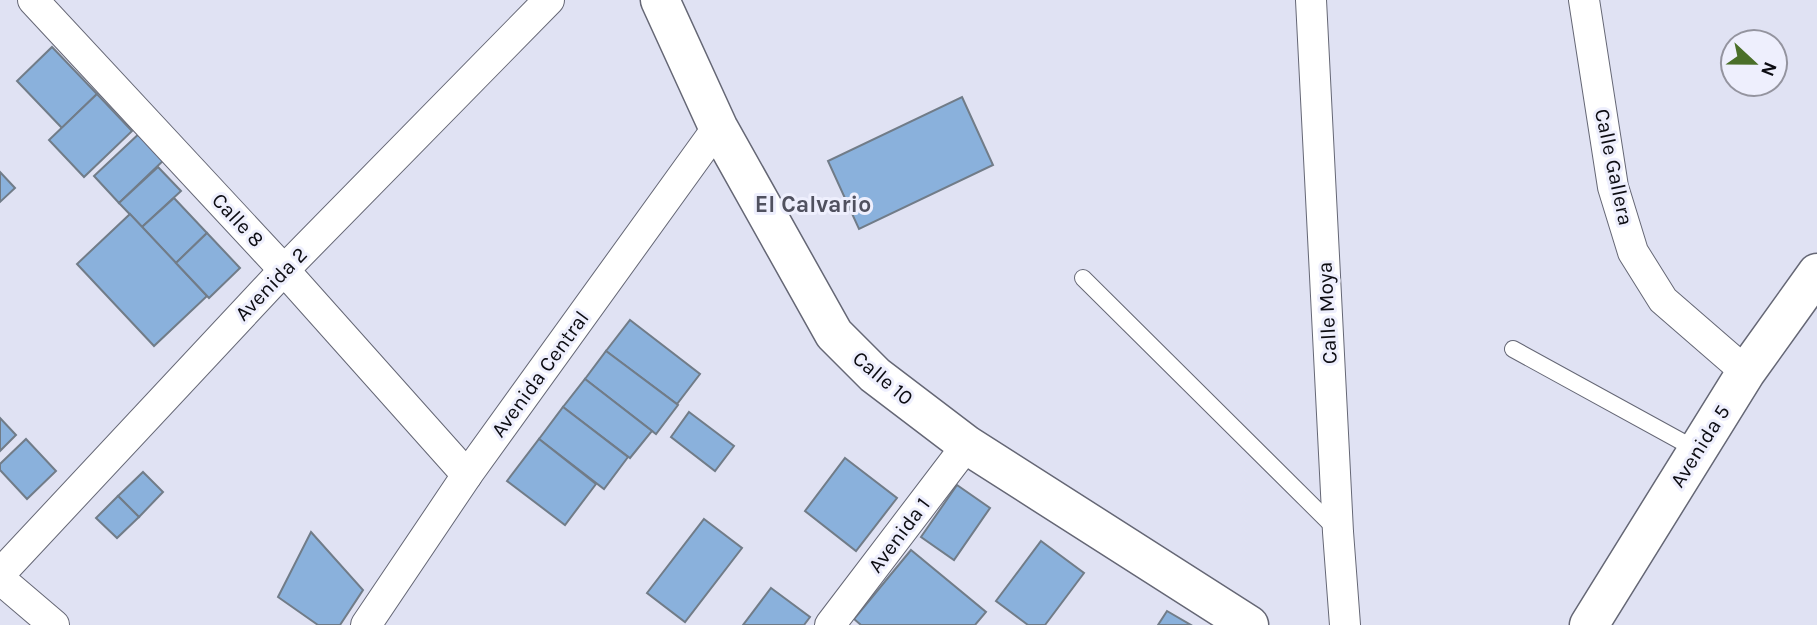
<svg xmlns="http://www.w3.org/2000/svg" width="1817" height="625" font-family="Karla,sans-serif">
  <rect width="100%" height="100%" fill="#e0e2f3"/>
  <g fill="#8ab1dc" stroke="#717c88" stroke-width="2">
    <polygon points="52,47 97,94 62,128 17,81"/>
    <polygon points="97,94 132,131 84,177 49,140"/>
    <polygon points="962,97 993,165 859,229 828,161"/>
    <polygon points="143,130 168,156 119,203 94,176"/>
    <polygon points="158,167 181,191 142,227 119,203"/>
    <polygon points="0,172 15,188 0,202"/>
    <polygon points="174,198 207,233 176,263 142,227"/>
    <polygon points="130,214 207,296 154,346 77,264"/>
    <polygon points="207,233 240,268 209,298 176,263"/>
    <polygon points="630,320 700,374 677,404 606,351"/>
    <polygon points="606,351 678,405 656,434 585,379"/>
    <polygon points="585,379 652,431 630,458 563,407"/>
    <polygon points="563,407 628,457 604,489 539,439"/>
    <polygon points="689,412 734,446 715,471 671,437"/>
    <polygon points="0,418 16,435 0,451"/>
    <polygon points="26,439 56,471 27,499 0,470 0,464"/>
    <polygon points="539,439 596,484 565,525 507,481"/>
    <polygon points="845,458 897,498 856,551 805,511"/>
    <polygon points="143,472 163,492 139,517 118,496"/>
    <polygon points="957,485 990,508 954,560 921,537"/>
    <polygon points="118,496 139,517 117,538 96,518"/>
    <polygon points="704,519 742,548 685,622 647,593"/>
    <polygon points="311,532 363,590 340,625 318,625 278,597"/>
    <polygon points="1041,541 1084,573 1045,625 1028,625 996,601"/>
    <polygon points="911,550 986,612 975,625 861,625 854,619"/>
    <polygon points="771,588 810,617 804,625 743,625"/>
    <polygon points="1167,611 1191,625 1158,625"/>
  </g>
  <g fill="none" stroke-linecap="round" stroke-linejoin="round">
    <g stroke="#656775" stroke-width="18">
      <g id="lane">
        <polyline points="1083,278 1337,530"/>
        <polyline points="1513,349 1697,450"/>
      </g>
    </g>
    <g stroke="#656775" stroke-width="32">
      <g id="street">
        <polyline points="33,0 284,270 467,475"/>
        <polyline points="1311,0 1338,532 1345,625"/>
        <polyline points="1584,0 1613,187 1633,252 1663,300 1746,372"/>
        <polyline points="0,574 284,270 549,0"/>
        <polyline points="0,579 54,625"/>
        <polyline points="366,625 467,475 718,127"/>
        <polyline points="830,625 967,445"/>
      </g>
    </g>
    <g stroke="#656775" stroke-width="41">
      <g id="secondary">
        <polyline points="660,0 718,127 834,334 875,375 967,445 1249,625"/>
        <polyline points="1589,625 1746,372 1817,273"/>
      </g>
    </g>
    <use href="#lane" stroke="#fff" stroke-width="16"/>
    <use href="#street" stroke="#fff" stroke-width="30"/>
    <use href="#secondary" stroke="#fff" stroke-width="38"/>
  </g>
  <g text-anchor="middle" stroke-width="6" stroke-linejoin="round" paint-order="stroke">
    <g font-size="21" fill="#0c0c12" stroke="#eeeffd">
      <text transform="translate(1614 167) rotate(78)" y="7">Calle Gallera</text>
      <text transform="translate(238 220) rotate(47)" y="7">Calle 8</text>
      <text transform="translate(271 284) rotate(-46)" y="7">Avenida 2</text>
      <text transform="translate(1327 313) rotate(-93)" y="7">Calle Moya</text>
      <text transform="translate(540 374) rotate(-54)" y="7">Avenida Central</text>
      <text transform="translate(883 378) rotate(40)" y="7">Calle 10</text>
      <text transform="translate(1700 446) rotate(-58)" y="7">Avenida 5</text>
      <text transform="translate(899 535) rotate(-53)" y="7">Avenida 1</text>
    </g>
    <g font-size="23" font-weight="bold" fill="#50515f" stroke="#eeeffd">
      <text x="813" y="212">El Calvario</text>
    </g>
  </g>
  <g transform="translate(1754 63) rotate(112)"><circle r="33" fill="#eeeffd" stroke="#94949f" stroke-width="2"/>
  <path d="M0-5L12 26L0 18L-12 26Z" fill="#4a6f29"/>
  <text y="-10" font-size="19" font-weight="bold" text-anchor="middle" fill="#0c0c12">N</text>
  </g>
</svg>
